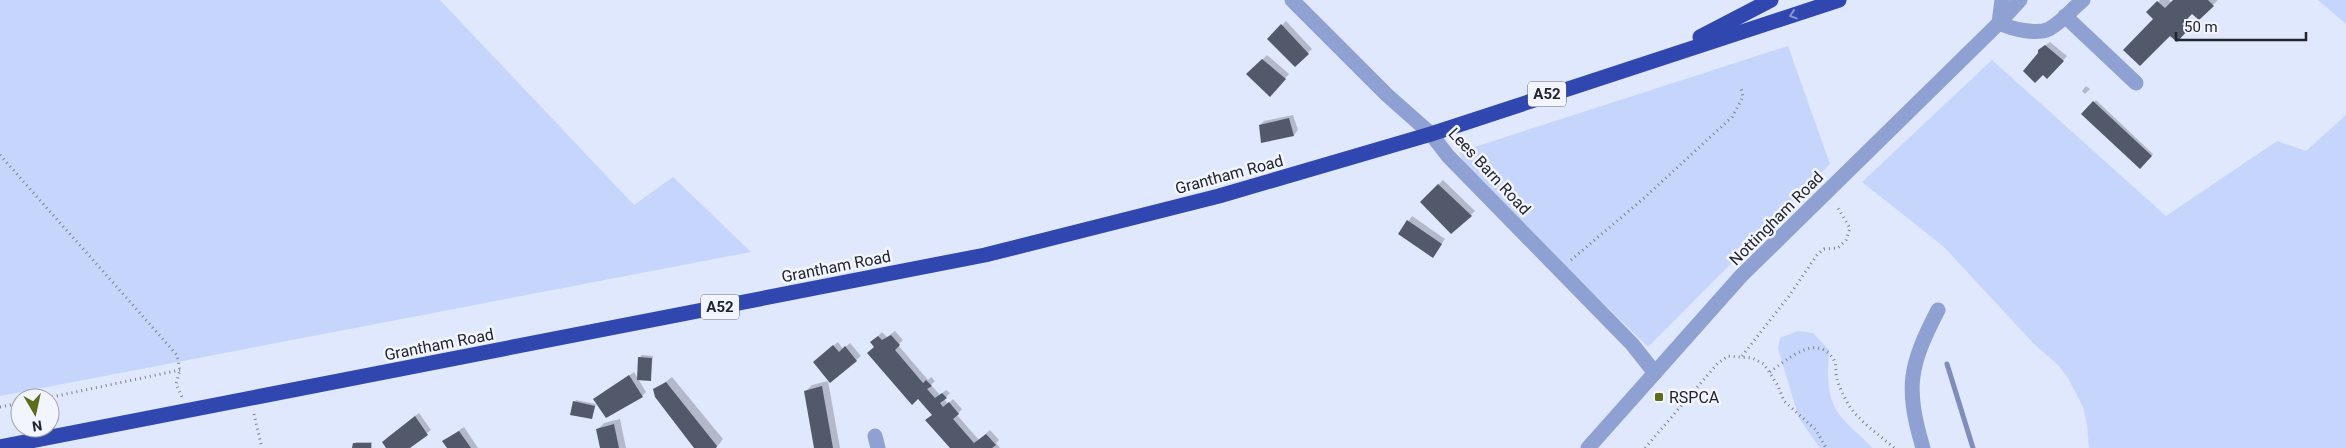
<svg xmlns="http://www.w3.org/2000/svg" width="2346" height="448" font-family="Roboto,sans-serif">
  <rect width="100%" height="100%" fill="#e0e8fd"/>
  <g fill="#c6d5fb">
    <polygon points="0,0 440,0 634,205 673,177 751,252 0,396"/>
    <polygon points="2318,0 2346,0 2346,24"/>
    <polygon points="1788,46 1830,164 1648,347 1467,170 1459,152"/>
    <polygon points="1992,60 2166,216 2277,141 2306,151 2346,115 2346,448 2089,448 2087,424 2083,407 2068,378 2058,365 2034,344 1944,247 1862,182"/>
    <path d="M1798 331 1813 333 1829 350C1828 374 1825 398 1842 418 1851 429 1863 437 1872 448H1820L1799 418 1778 349 1780 338Z"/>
  </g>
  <g fill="#0003">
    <polygon points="2160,0 2169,0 2172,3 2174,0 2218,0 2199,19 2192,12 2187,17 2193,23 2183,34 2148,12"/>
    <polygon points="1286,21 1312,49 1295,65 1269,39"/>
    <polygon points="2050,42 2067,56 2047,77 2039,50"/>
    <polygon points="1267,55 1289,74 1274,91 1248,74"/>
    <polygon points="2086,86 2090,89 2085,94 2082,91"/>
    <polygon points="2096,100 2153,154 2140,167 2083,114"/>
    <polygon points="1293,115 1298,130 1294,135 1262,142 1260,125 1264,121"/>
    <polygon points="1443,180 1475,211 1451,233 1422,202"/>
    <polygon points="1412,216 1445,239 1433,256 1400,234"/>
    <polygon points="895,331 903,340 898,345 928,380 931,377 935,381 931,385 940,395 946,390 950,393 944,399 948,404 953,399 962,409 957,415 979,440 990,430 999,440 996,443 1000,448 951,448 933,415 872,342 882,332 887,337"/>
    <polygon points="838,342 843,349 850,343 861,356 830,382 818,358"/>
    <polygon points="642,355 653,356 650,380 640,357"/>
    <polygon points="634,372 646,392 642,396 595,399"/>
    <polygon points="672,377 723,439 716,448 695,448 655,390"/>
    <polygon points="828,381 840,448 815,448 805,392 812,385"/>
    <polygon points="576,400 596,404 592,418 575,402"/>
    <polygon points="419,413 431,430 407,448 388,448 387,438"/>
    <polygon points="620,419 626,448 601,448 597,430 604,423"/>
    <polygon points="464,427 478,448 449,448 444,441"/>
    <polygon points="356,442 372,442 372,448 354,448"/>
  </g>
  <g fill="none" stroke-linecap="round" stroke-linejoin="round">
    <polyline stroke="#7e8db9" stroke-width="5" points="1947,364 1973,448"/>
  </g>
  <g fill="#52596b">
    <polygon points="2173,0 2208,0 2214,6 2199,20 2192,14 2182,24 2188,30 2177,42 2170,36 2140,66 2123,50 2153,19 2146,12 2157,1 2165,8"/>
    <polygon points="1281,24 1309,54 1295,67 1267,39"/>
    <polygon points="2045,45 2064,61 2047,79 2043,75 2035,83 2023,71 2038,53 2038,50"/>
    <polygon points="1262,59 1286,79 1270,97 1246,74"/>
    <polygon points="2093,101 2152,156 2140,169 2081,114"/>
    <polygon points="1289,118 1294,136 1261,143 1259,125"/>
    <polygon points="1438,184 1472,216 1451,234 1420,202"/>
    <polygon points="1407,220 1442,244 1433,258 1398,234"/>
    <polygon points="891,335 900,345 895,350 923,383 926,380 932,386 927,389 935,398 942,393 947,398 940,403 943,407 949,402 959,414 953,419 974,443 986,434 996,445 992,448 950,448 925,420 932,415 918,399 912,405 867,353 874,347 870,342 878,336 882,340"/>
    <polygon points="833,345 839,352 845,346 857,361 830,383 813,362"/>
    <polygon points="638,357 652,358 651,381 637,380"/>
    <polygon points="629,375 643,397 606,418 593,399"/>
    <polygon points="666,382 717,446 716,448 694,448 655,397 653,389"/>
    <polygon points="822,386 833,448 814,448 804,391"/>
    <polygon points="573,401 595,406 592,419 570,415"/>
    <polygon points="415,416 428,435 410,448 386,448 382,442"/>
    <polygon points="614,424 619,448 600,448 596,429"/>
    <polygon points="459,431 471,448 447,448 442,441"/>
    <polygon points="353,443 371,443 371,448 352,448"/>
  </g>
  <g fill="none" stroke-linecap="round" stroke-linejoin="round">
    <g stroke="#7c8290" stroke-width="3" stroke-dasharray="1 4" stroke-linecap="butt">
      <polyline points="0,155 177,355 180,370 176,384 182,397"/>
      <polyline points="1571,260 1643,199 1732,117 1743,97 1741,88"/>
      <polyline points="1742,356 1789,296 1817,255 1824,249 1838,248 1846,240 1850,228 1836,205"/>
      <path d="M1770 372C1788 359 1817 332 1834 360 1837 365 1835 373 1837 379 1839 387 1845 399 1850 407 1862 424 1879 434 1894 448"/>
      <polyline points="47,398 180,370"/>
      <polyline points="0,407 20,403"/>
      <polyline points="254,414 262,448"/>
      <polyline points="1645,448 1718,363 1728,356 1752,358 1764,364 1778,386 1784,401 1816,430 1826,448"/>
    </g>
    <g stroke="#8fa1d3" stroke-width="15">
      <polyline points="1292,0 1387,95 1431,134 1448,156 1632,344 1655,373"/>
      <polyline points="2065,16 2136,83"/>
      <path d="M1999 23C2012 29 2036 35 2049 29 2062 22 2072 9 2083 0"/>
      <polyline points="1999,23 2002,0"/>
      <polyline points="875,436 878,448"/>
      <polyline points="1588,448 1741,276 1999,23 2020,0"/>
      <path d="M1923 448C1905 387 1909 366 1938 310"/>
    </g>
    <g stroke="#3147b0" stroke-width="15">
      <polyline points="1700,37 1771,0"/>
      <polyline points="0,447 985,255 1219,196 1431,134 1839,0"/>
    </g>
  </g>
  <defs><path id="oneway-chevron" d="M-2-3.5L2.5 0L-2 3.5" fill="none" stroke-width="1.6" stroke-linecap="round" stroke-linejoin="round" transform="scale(1.25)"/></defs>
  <use stroke="#8895d3" href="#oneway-chevron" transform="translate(1793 15) rotate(162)"/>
  <rect fill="#5e6d18" stroke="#f2f5fe" stroke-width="2" x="1654" y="392" width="10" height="10" rx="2.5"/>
  <g text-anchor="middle" stroke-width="5" stroke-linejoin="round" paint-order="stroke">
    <g fill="#f2f5fe" stroke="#60636c" stroke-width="1">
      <rect x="1528" y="81.5" width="38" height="25" rx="4"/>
      <rect x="701" y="294.5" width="38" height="25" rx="4"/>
    </g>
    <g font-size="15" font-weight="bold" fill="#22252d">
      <text x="1547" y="99">A52</text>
      <text x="720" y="312">A52</text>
    </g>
    <g font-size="16" fill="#22252d" stroke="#f2f5fe">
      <text transform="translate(1490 171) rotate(47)" y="6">Lees Barn Road</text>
      <text transform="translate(1229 174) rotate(-15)" y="6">Grantham Road</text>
      <text transform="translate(1776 218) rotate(-45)" y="6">Nottingham Road</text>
      <text transform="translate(836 266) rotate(-11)" y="6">Grantham Road</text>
      <text transform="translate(439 344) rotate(-11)" y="6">Grantham Road</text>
    </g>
    <g font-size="16" fill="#22252d" stroke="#f2f5fe" text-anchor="start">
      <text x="1669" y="403">RSPCA</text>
    </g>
  </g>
  <g transform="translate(35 413) rotate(171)"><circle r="24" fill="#f2f5fe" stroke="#9fa2aa"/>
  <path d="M0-4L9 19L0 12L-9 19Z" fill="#5e6d18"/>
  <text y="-8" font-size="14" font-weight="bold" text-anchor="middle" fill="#22252d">N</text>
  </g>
  <path d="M2176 32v8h130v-8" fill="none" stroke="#22252d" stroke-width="2.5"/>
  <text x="2184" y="32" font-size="15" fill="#22252d" stroke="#f2f5fe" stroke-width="4" paint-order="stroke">50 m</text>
</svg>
